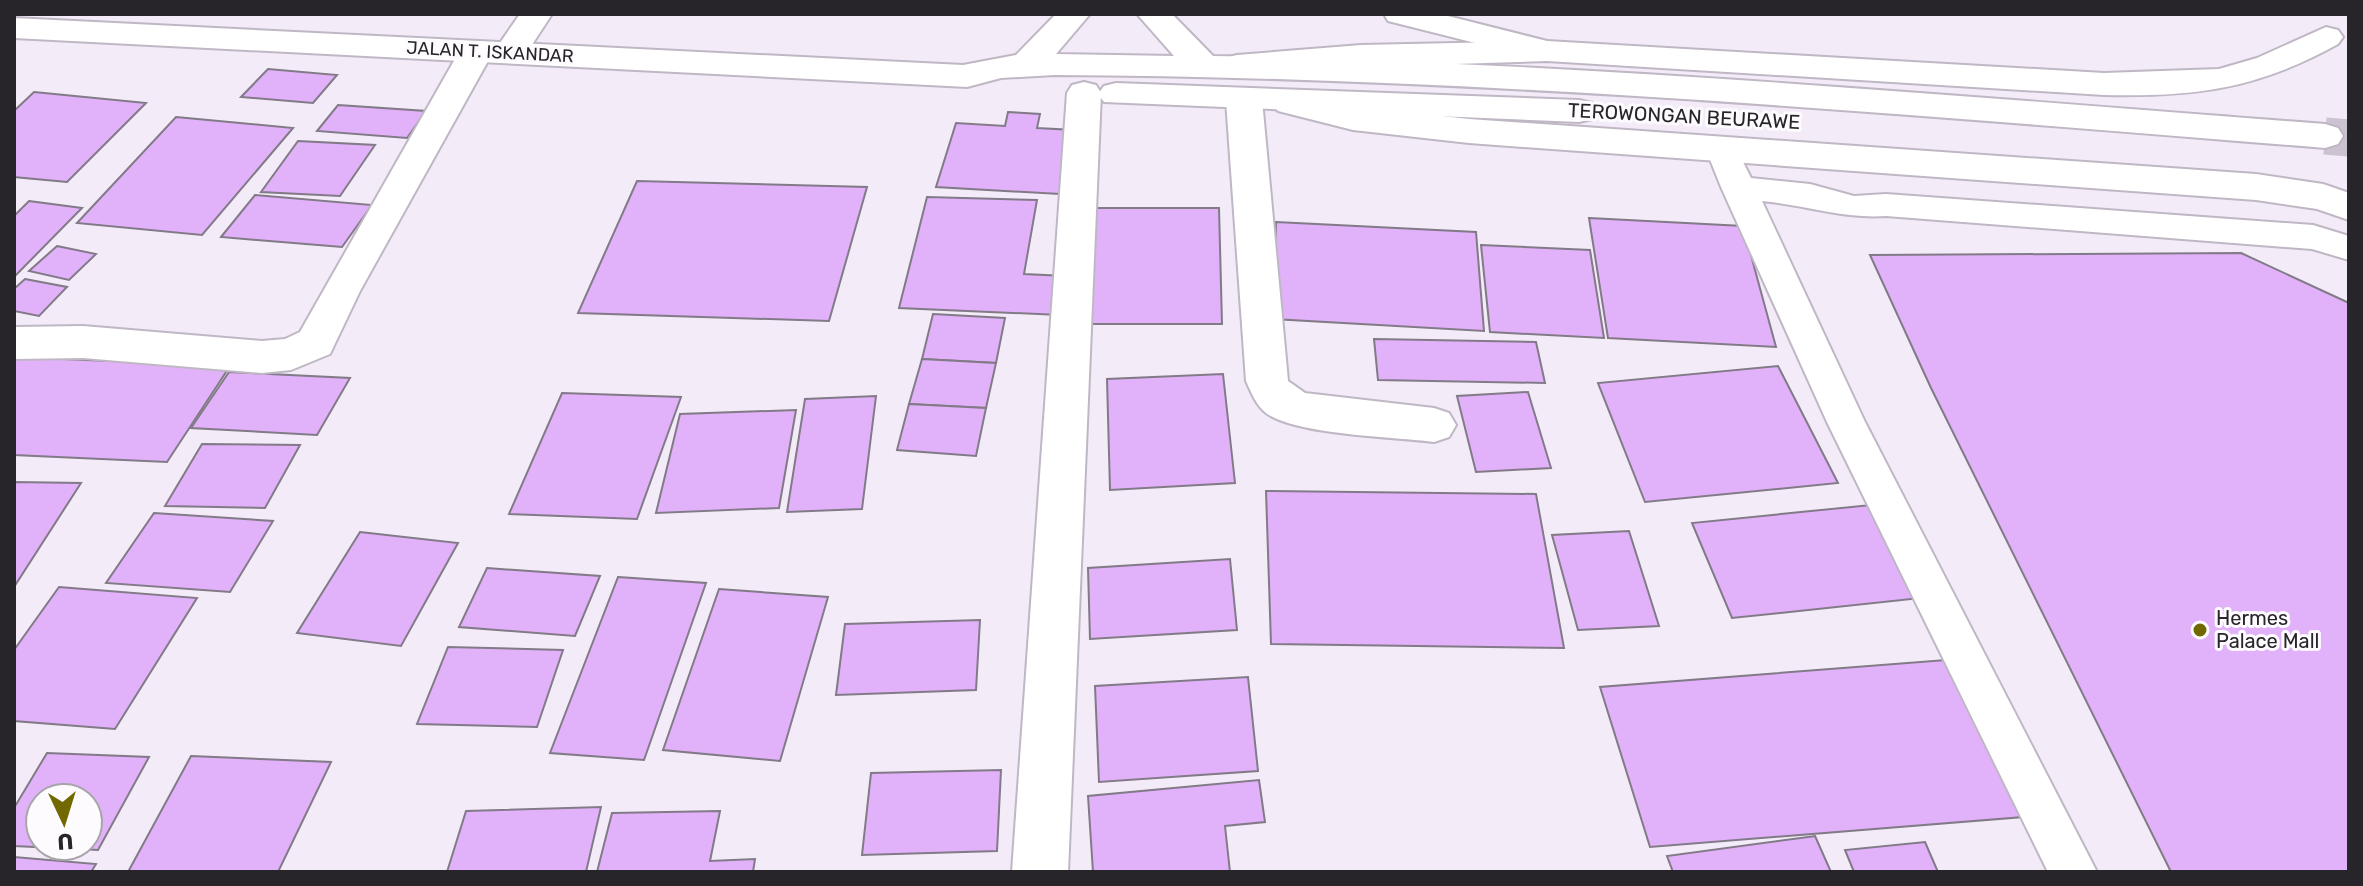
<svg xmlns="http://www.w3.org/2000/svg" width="2363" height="886" font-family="Rubik,sans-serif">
  <rect width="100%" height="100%" fill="#f4ebf9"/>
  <g fill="#e1b2fa" stroke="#827a87" stroke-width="2" fill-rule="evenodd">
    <polygon points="268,69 337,75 313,103 241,97"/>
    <polygon points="34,92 146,103 67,182 14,177 14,111"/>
    <polygon points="338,105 426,111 407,138 317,131"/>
    <polygon points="1008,112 1040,114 1037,128 1074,130 1060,194 936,187 956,123 1005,126"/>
    <polygon points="176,117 293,128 202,235 77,223"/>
    <polygon points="298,141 375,145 340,196 261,192"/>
    <polygon points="637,181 867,187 829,321 578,313"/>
    <polygon points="255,195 372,205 342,247 221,237"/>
    <polygon points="927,197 1037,200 1024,274 1065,276 1060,315 899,308"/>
    <polygon points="29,201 82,208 14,277 14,216"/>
    <polygon points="1096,208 1219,208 1222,324 1090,324"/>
    <polygon points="1589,218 1743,226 1776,347 1608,338"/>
    <polygon points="1276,222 1476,232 1484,331 1273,319"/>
    <polygon points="1481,245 1590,250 1604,338 1490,332"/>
    <polygon points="57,246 96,254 69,280 29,271"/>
    <polygon points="2241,253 2349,303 2349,872 2171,872 1931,388 1870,255"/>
    <polygon points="25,279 67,287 39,316 14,311 14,289"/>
    <polygon points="933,314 1005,318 996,363 922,359"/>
    <polygon points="1374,339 1536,342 1545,383 1378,380"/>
    <polygon points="14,357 230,366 167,462 14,455"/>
    <polygon points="922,359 996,363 986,408 909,404"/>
    <polygon points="1778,366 1838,483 1645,502 1598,383"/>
    <polygon points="229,372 350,378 317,435 191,428"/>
    <polygon points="1223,374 1235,483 1110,490 1107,379"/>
    <polygon points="1528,392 1551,468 1476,472 1457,396"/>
    <polygon points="562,393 681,397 637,519 509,514"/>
    <polygon points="876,396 862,509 787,512 805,399"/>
    <polygon points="909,404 986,408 976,456 897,450"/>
    <polygon points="796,410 779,508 656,513 680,414"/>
    <polygon points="202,444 300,445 265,508 165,506"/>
    <polygon points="14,482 81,483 14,587"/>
    <polygon points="1266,491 1536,494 1564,648 1271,644"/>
    <polygon points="1871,505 1921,598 1732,618 1692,523"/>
    <polygon points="154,513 273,521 230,592 106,583"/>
    <polygon points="1629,531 1659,626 1578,630 1552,535"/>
    <polygon points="360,532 458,543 401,646 297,633"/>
    <polygon points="1230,559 1237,630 1090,639 1088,568"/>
    <polygon points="487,568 600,576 575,636 459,627"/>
    <polygon points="618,577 706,583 644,760 550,753"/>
    <polygon points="59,587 197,598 115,729 14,721 14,650"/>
    <polygon points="719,589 828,597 780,761 663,750"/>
    <polygon points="980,620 976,690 836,695 845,624"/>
    <polygon points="448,647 563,650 537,727 417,724"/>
    <polygon points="1946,660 2023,817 1650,847 1600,687"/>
    <polygon points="1248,677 1258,771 1099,782 1095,686"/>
    <path d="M47 753 149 757 98 850 14 846V808ZM40 798H88V846H40Z"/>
    <polygon points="191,756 331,762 278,872 128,872"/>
    <polygon points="1001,770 997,851 862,855 871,773"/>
    <polygon points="1259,780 1265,822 1225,826 1230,872 1093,872 1088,796"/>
    <polygon points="601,807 586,872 447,872 466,811"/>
    <polygon points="720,811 710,861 755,859 753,872 597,872 612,813"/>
    <polygon points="1815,836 1831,872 1673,872 1667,856"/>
    <polygon points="1925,842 1938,872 1854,872 1845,850"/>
    <polygon points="14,857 96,864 91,872 14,872"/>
  </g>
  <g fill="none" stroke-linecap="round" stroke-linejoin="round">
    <polyline stroke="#cbc3d0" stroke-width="37" stroke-dasharray="37 19" stroke-linecap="butt" points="2325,136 2349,138"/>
    <g stroke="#c0b7c4" stroke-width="4">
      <path id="lane" d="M1721 137 1732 140 1751 178 1810 184 1854 196 1886 194 2313 225 2349 236V260L2312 249 1886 216C1844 219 1804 205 1762 201L1865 422 2097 872H2048L1827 422 1721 187 1705 147 1710 140Z"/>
    </g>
    <g stroke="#c0b7c4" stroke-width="4">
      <g id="street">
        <polygon points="520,14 552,14 522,60 510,63 498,60 493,53"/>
        <polygon points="476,42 488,45 493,52 360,291 330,354 291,370 262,373 83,358 14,359 14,327 83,326 262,341 285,339 300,332 459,52 464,45"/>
        <polygon points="1084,82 1096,85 1101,93 1068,872 1012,872 1067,93 1072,85"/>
        <path d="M1244 89 1256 92 1262 100 1288 381 1305 393 1434 408 1449 413 1456 425 1449 437 1434 442C1394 437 1296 435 1266 413 1256 405 1251 392 1246 381L1226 100 1232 92Z"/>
      </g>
    </g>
    <g stroke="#c0b7c4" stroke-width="4">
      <g id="secondary">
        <path d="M1056 14H1090L1056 54 1174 56 1137 14H1172L1213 56C1585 63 1955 96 2325 124L2338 128 2343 136 2338 144 2325 148C1902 114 1479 77 1054 75L1001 78 967 87 14 38V18L963 65 1016 55Z"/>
        <polygon points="1384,14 1440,14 1559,44 1564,51 1559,58 1547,61 1388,21"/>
        <polygon points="1116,83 1579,100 1592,103 1597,111 1592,119 1579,122 1104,102 1098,94 1104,86"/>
      </g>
    </g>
    <g stroke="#c0b7c4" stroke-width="4">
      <g id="primary">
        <path d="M2326 27 2338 30 2343 37 2338 44C2257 89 2195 97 2104 95L1547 61 1361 67 1237 77 1225 74 1220 66 1225 58 1237 55 1361 45 1547 41 2104 73 2219 69 2257 58Z"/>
        <polygon points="1290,92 1353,106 1469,119 2256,174 2323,184 2349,193 2349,220 2317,209 2256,200 1469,143 1353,130 1278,111 1272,103 1278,95"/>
      </g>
    </g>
    <use href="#lane" fill="#fff" fill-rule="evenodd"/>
    <use href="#street" fill="#fff" fill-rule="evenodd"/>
    <use href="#secondary" fill="#fff" fill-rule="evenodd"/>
    <use href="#primary" fill="#fff" fill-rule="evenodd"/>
  </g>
  <circle fill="#726800" stroke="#fdfbfe" stroke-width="3" cx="2200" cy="630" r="8"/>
  <g text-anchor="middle" stroke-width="6" stroke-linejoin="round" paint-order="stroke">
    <g font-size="18" fill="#28252a" stroke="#fdfbfe">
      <text transform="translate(490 52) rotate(3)" y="6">JALAN T. ISKANDAR</text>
    </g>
    <g font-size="20" fill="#28252a" stroke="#fdfbfe">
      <text transform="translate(1684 116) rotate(3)" y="7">TEROWONGAN BEURAWE</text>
    </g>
    <g font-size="20" fill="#28252a" stroke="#fdfbfe" text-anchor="start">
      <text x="2216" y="625">Hermes<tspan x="2216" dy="23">Palace Mall</tspan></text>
    </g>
  </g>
  <rect width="2363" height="886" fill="none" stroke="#28252a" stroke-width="32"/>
  <g transform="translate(64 822) rotate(176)"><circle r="38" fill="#fdfbfe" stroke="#a8a5a9" stroke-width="2"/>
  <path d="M0-6L14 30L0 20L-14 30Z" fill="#726800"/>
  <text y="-12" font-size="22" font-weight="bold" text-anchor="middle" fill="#28252a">U</text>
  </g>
</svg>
